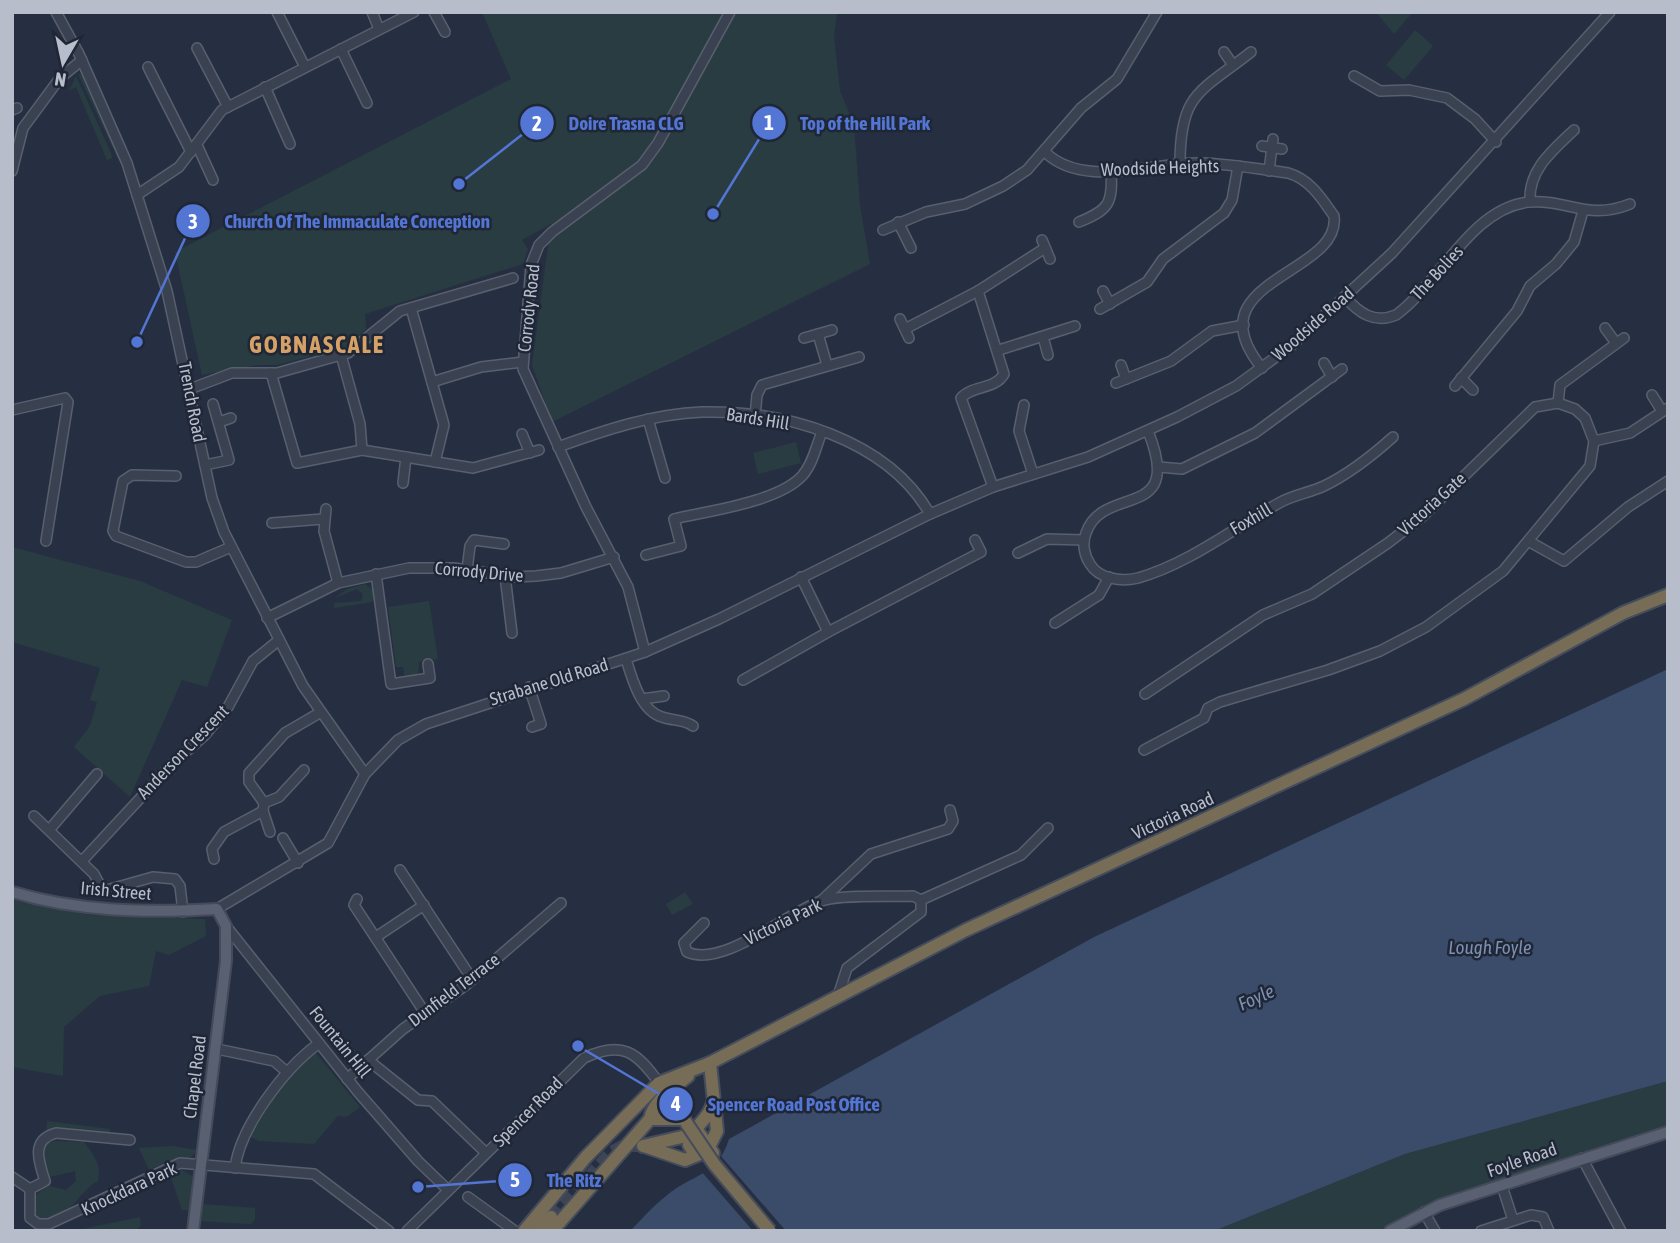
<svg xmlns="http://www.w3.org/2000/svg" width="1680" height="1243" font-family="'Asap Condensed',sans-serif">
  <rect width="100%" height="100%" fill="#262f41"/>
  <g fill="#283c42">
    <polygon points="482,12 837,12 834,37 840,91 854,125 860,205 870,264 552,422 532,365 551,224 522,240 528,249 523,264 365,314 366,329 347,347 277,365 258,365 202,375 175,252 511,79"/>
    <polygon points="1376,12 1413,12 1394,34"/>
    <polygon points="1415,30 1433,46 1404,80 1386,65"/>
    <polygon points="78,74 83,75 116,147 119,161"/>
    <polygon points="76,76 111,153 112,158 107,160 76,87 69,91"/>
    <polygon points="796,442 801,463 758,474 753,453"/>
    <polygon points="12,547 140,581 232,620 207,687 182,680 130,797 74,747 90,726 97,702 90,700 100,668 12,642"/>
    <polygon points="365,584 375,591 372,602 334,608 334,603 361,601 363,594 357,589 335,598 347,589"/>
    <polygon points="429,601 438,659 419,662 418,675 405,679 403,667 396,667 388,607"/>
    <polygon points="685,892 693,904 672,915 666,904"/>
    <polygon points="12,900 89,915 205,919 206,936 169,955 156,951 149,986 100,996 64,1027 63,1076 12,1067"/>
    <polygon points="309,1052 316,1053 360,1107 347,1117 338,1116 314,1144 259,1141 249,1136 287,1079"/>
    <polygon points="1668,1081 1668,1132 1440,1205 1390,1231 1214,1231 1405,1154"/>
    <polygon points="47,1121 110,1129 110,1133 58,1128 46,1130"/>
    <path d="M56 1141 84 1142C94 1156 102 1164 98 1181 77 1191 61 1236 34 1216 31 1201 35 1191 50 1186L66 1190 76 1181 75 1171 50 1177 43 1153 46 1143Z"/>
    <polygon points="172,1146 198,1150 190,1158 172,1160 149,1170 139,1148"/>
    <polygon points="182,1170 195,1178 190,1210 182,1210 170,1175"/>
    <polygon points="201,1204 255,1208 255,1220 251,1224 199,1221"/>
    <polygon points="140,1217 141,1225 136,1231 73,1231"/>
  </g>
  <path fill="#3b4b6a" d="M1668 669V1081L1405 1154 1214 1231H630C642 1219 653 1206 666 1196 693 1173 717 1177 729 1139L1094 937Z"/>
  <polygon fill="#262f41" points="720,1155 786,1231 753,1231 701,1171"/>
  <g fill="none" stroke-linecap="round" stroke-linejoin="round">
    <polyline stroke="#3c4456" stroke-width="12" stroke-dasharray="12 6" stroke-linecap="butt" points="551,1217 611,1152 622,1146 639,1146"/>
    <g stroke="#585f6e" stroke-width="12">
      <g id="minor">
        <polyline points="56,12 79,54 127,163 167,291 212,498 224,532 303,686 365,774"/>
        <polyline points="277,12 305,67"/>
        <polyline points="372,12 379,29"/>
        <polyline points="434,12 445,32"/>
        <polyline points="197,48 228,107"/>
        <polyline points="341,49 367,103"/>
        <polyline points="1224,52 1233,65"/>
        <polyline points="148,67 191,152"/>
        <polyline points="1354,76 1380,91 1409,90 1447,98 1475,119 1496,142"/>
        <polyline points="265,87 290,144"/>
        <polyline points="12,110 17,108"/>
        <polyline points="197,145 213,180"/>
        <polyline points="1262,146 1282,149"/>
        <path d="M1045 152C1084 190 1153 161 1202 163 1231 164 1259 169 1288 173 1310 179 1322 199 1334 216 1342 275 1190 280 1262 368"/>
        <path d="M1180 163C1180 93 1200 92 1251 52"/>
        <polyline points="12,171 23,128 60,78 82,60"/>
        <polyline points="1269,171 1273,139"/>
        <polyline points="137,195 179,167 222,110 414,12"/>
        <path d="M1530 202C1528 170 1552 151 1574 130"/>
        <polyline points="898,222 911,248"/>
        <path d="M1079 222C1109 210 1113 203 1111 171"/>
        <polyline points="883,230 926,212 965,204 1003,186 1027,170 1081,108 1117,79 1157,12"/>
        <polyline points="1042,240 1050,259"/>
        <path d="M978 291 1004 374C995 390 972 385 961 398L993 487"/>
        <polyline points="1103,291 1110,304"/>
        <path d="M1345 297C1359 313 1374 324 1396 315 1439 284 1471 208 1529 202 1568 199 1588 221 1630 204"/>
        <polyline points="411,308 444,425 435,462"/>
        <polyline points="1100,309 1147,282 1163,259 1224,213 1232,200 1238,166"/>
        <polyline points="900,319 909,338"/>
        <polyline points="1605,328 1616,343"/>
        <polyline points="905,329 978,291 1045,248"/>
        <polyline points="818,334 827,365"/>
        <polyline points="1043,337 1048,355"/>
        <polyline points="804,338 832,330"/>
        <polyline points="999,350 1075,326"/>
        <polyline points="341,355 360,424 362,450"/>
        <polyline points="1324,363 1332,377"/>
        <polyline points="1121,365 1126,379"/>
        <polyline points="271,373 297,463 362,450 473,468 539,450"/>
        <polyline points="1461,378 1473,390"/>
        <polyline points="432,382 481,367 523,362"/>
        <polyline points="1116,383 1171,361 1212,331 1244,325"/>
        <polyline points="1455,386 1517,311 1530,286 1556,264 1574,242 1583,211"/>
        <polyline points="190,389 232,373 277,373 348,353 400,311 513,278"/>
        <polyline points="1652,395 1662,411"/>
        <polyline points="1558,403 1560,385 1624,338"/>
        <polyline points="1024,405 1019,431 1033,474"/>
        <polyline points="12,410 65,398 68,402 46,541"/>
        <polyline points="755,416 757,395 762,385 859,357"/>
        <polyline points="648,419 665,478"/>
        <polyline points="219,422 231,418"/>
        <path d="M1148 431C1185 523 1103 483 1086 533 1082 543 1084 555 1090 564 1099 579 1121 582 1138 578 1188 564 1234 528 1279 503 1293 495 1309 493 1324 486 1347 475 1374 454 1393 437"/>
        <polyline points="522,434 530,453"/>
        <polyline points="1594,441 1630,433 1668,408"/>
        <path d="M558 447C605 430 652 414 702 412 785 410 887 439 930 514"/>
        <polyline points="205,465 229,460 213,404"/>
        <polyline points="1159,467 1182,469 1255,433 1342,369"/>
        <polyline points="176,476 132,475 123,481 113,531 116,536 186,562 196,562 231,547"/>
        <polyline points="403,483 406,457"/>
        <polyline points="326,509 324,531 338,583"/>
        <polyline points="272,523 323,519"/>
        <polyline points="1530,542 1564,561 1628,507 1668,481"/>
        <polyline points="1018,553 1047,539 1084,540"/>
        <path d="M646 555 681 546 674 519C708 511 778 502 802 476 813 464 816 446 822 432"/>
        <polyline points="467,570 470,546 474,540 504,544"/>
        <polyline points="376,574 391,684 430,678 428,664"/>
        <polyline points="505,576 512,633"/>
        <polyline points="267,618 338,583 409,568 454,568 514,577 536,576 561,573 614,557"/>
        <polyline points="1055,623 1099,595 1109,577"/>
        <polyline points="828,632 981,552 975,540"/>
        <polyline points="645,652 628,587 586,507 523,369 531,265 539,245 552,232 642,165 658,143 730,12"/>
        <path d="M626 659C632 679 641 711 662 717 673 721 684 719 693 726"/>
        <polyline points="743,680 828,632 801,577"/>
        <polyline points="529,687 541,724 532,727"/>
        <polyline points="642,699 664,696"/>
        <polyline points="1144,750 1204,718 1208,708 1220,702 1328,670 1380,651 1426,627 1503,571 1590,466 1594,441 1585,418 1575,409 1558,403 1535,407 1423,516 1388,543 1312,594 1263,615 1145,694"/>
        <polyline points="264,803 249,782 249,773 285,733 321,712"/>
        <polyline points="263,811 270,832"/>
        <polyline points="34,816 94,874 103,891 153,877 175,879 180,886 183,912"/>
        <polyline points="50,829 97,774"/>
        <polyline points="283,838 298,863"/>
        <polyline points="214,859 212,849 224,832 263,811 264,803 279,797 304,770"/>
        <polyline points="82,861 171,765 205,735 228,707 253,661 279,640"/>
        <polyline points="400,870 472,979"/>
        <polyline points="357,899 354,905 425,1013"/>
        <polyline points="822,900 871,854 948,829 953,821 950,810"/>
        <polyline points="217,909 328,843 365,774 398,740 426,724 645,652 719,619 930,514 993,487 1088,457 1177,417 1236,386 1291,346 1392,253 1610,12"/>
        <path d="M704 923 684 943 687 952C723 968 785 914 821 901 840 894 891 897 913 896L921 900"/>
        <polyline points="226,926 358,1092 418,1161 447,1189"/>
        <polyline points="376,937 424,905"/>
        <polyline points="838,996 847,968 921,912 921,900 1021,855 1048,828"/>
        <polyline points="217,1049 274,1061 287,1072"/>
        <polyline points="368,1060 418,1100 432,1101 486,1153"/>
        <polyline points="347,1079 403,1029 466,985 561,903"/>
        <path d="M130 1140 56 1133C30 1140 39 1162 45 1181L30 1189V1218L38 1224H49L180 1163 314 1174 389 1231"/>
        <polyline points="1582,1158 1621,1231"/>
        <path d="M235 1168C240 1127 285 1068 318 1044"/>
        <polyline points="12,1177 30,1189"/>
        <polyline points="1502,1186 1513,1220"/>
        <polyline points="468,1197 515,1231"/>
        <polyline points="1424,1212 1435,1231"/>
        <path d="M407 1231 584 1058C622 1040 637 1052 659 1083"/>
        <polyline points="1481,1231 1531,1215 1543,1217 1549,1231"/>
      </g>
    </g>
    <g stroke="#444a5a" stroke-width="14">
      <g id="major">
        <path d="M12 892C79 912 148 913 217 909L226 926V961L193 1231"/>
        <polyline points="1390,1231 1440,1205 1668,1132"/>
      </g>
    </g>
    <g stroke="#454c5b" stroke-width="16">
      <g id="highway">
        <polyline points="664,1089 685,1121"/>
        <polyline points="650,1119 684,1119"/>
        <polyline points="643,1146 699,1133 713,1153"/>
        <polyline points="644,1146 685,1160 707,1151 717,1131 710,1063"/>
        <path d="M695 1154 689 1145C689 1127 708 1123 713 1103"/>
        <polyline points="524,1231 586,1157 659,1083 710,1063 966,930 1464,699 1623,613 1668,595"/>
        <polyline points="539,1231 551,1217"/>
        <path d="M552 1231 650 1119C653 1101 675 1087 688 1076"/>
      </g>
    </g>
    <use href="#minor" stroke="#3a4151" stroke-width="9"/>
    <use href="#major" stroke="#586071" stroke-width="10"/>
    <use href="#highway" stroke="#776d57" stroke-width="12"/>
    <g stroke="#454c5b" stroke-width="16" stroke-linecap="butt">
      <polyline id="highway-bridge" points="685,1121 714,1164 770,1231"/>
    </g>
    <use href="#highway-bridge" stroke="#776d57" stroke-width="12"/>
  </g>
  <g text-anchor="middle" stroke-width="5" stroke-linejoin="round" paint-order="stroke">
    <g font-size="18" fill="#b7bdcb" stroke="#1f2636">
      <text transform="translate(1160 168) rotate(-2)" y="6">Woodside Heights</text>
      <text transform="translate(1437 273) rotate(-47)" y="6">The Bolies</text>
      <text transform="translate(529 308) rotate(-84)" y="6">Corrody Road</text>
      <text transform="translate(1313 324) rotate(-41)" y="6">Woodside Road</text>
      <text transform="translate(192 402) rotate(79)" y="6">Trench Road</text>
      <text transform="translate(758 419) rotate(9)" y="6">Bards Hill</text>
      <text transform="translate(1432 504) rotate(-42)" y="6">Victoria Gate</text>
      <text transform="translate(1251 519) rotate(-30)" y="6">Foxhill</text>
      <text transform="translate(479 572) rotate(5)" y="6">Corrody Drive</text>
      <text transform="translate(549 682) rotate(-17)" y="6">Strabane Old Road</text>
      <text transform="translate(183 752) rotate(-46)" y="6">Anderson Crescent</text>
      <text transform="translate(1173 816) rotate(-25)" y="6">Victoria Road</text>
      <text transform="translate(116 891) rotate(5)" y="6">Irish Street</text>
      <text transform="translate(783 922) rotate(-26)" y="6">Victoria Park</text>
      <text transform="translate(454 990) rotate(-37)" y="6">Dunfield Terrace</text>
      <text transform="translate(340 1042) rotate(51)" y="6">Fountain Hill</text>
      <text transform="translate(195 1077) rotate(-83)" y="6">Chapel Road</text>
      <text transform="translate(528 1112) rotate(-45)" y="6">Spencer Road</text>
      <text transform="translate(1522 1160) rotate(-19)" y="6">Foyle Road</text>
      <text transform="translate(129 1189) rotate(-25)" y="6">Knockdara Park</text>
    </g>
    <g font-size="19" font-style="italic" fill="#7e8fb2" stroke="#1f2636">
      <text x="1490" y="954">Lough Foyle</text>
      <text transform="translate(1256 997) rotate(-24)" y="7">Foyle</text>
    </g>
    <g font-size="24" font-weight="bold" letter-spacing="2" fill="#d6a167" stroke="#1f2636">
      <text x="317" y="353">GOBNASCALE</text>
    </g>
  </g>
  <path fill="none" stroke="#5375d3" stroke-width="2.5" d="M713 214L769 123M459 184L537 123M137 342L193 221M578 1046L676 1104M418 1187L515 1180"/>
  <g fill="#5375d3" stroke="#1f2636" stroke-width="2.5">
    <circle cx="713" cy="214" r="7"/>
    <circle cx="459" cy="184" r="7"/>
    <circle cx="137" cy="342" r="7"/>
    <circle cx="578" cy="1046" r="7"/>
    <circle cx="418" cy="1187" r="7"/>
    <circle cx="769" cy="123" r="18"/>
    <circle cx="537" cy="123" r="18"/>
    <circle cx="193" cy="221" r="18"/>
    <circle cx="676" cy="1104" r="18"/>
    <circle cx="515" cy="1180" r="18"/>
  </g>
  <g font-size="21" text-anchor="middle" font-weight="bold" fill="#fff">
    <text x="769" y="130">1</text>
    <text x="537" y="131">2</text>
    <text x="193" y="229">3</text>
    <text x="676" y="1111">4</text>
    <text x="515" y="1187">5</text>
  </g>
  <g font-size="19" text-anchor="middle" font-weight="bold" fill="#5375d3" stroke="#1f2636" stroke-width="5" stroke-linejoin="round" paint-order="stroke">
    <text x="865" y="130">Top of the Hill Park</text>
    <text x="626" y="130">Doire Trasna CLG</text>
    <text x="357" y="228">Church Of The Immaculate Conception</text>
    <text x="794" y="1111">Spencer Road Post Office</text>
    <text x="574" y="1187">The Ritz</text>
  </g>
  <rect width="1680" height="1243" fill="none" stroke="#b7bdcb" stroke-width="28"/>
  <g transform="translate(63 63) rotate(189)" stroke="#1f2636" stroke-width="5" paint-order="stroke">
  <path d="M0-5L12 26L0 18L-12 26Z" fill="#b7bdcb"/>
  <text y="-10" font-size="19" font-weight="bold" text-anchor="middle" fill="#b7bdcb">N</text>
  </g>
</svg>
